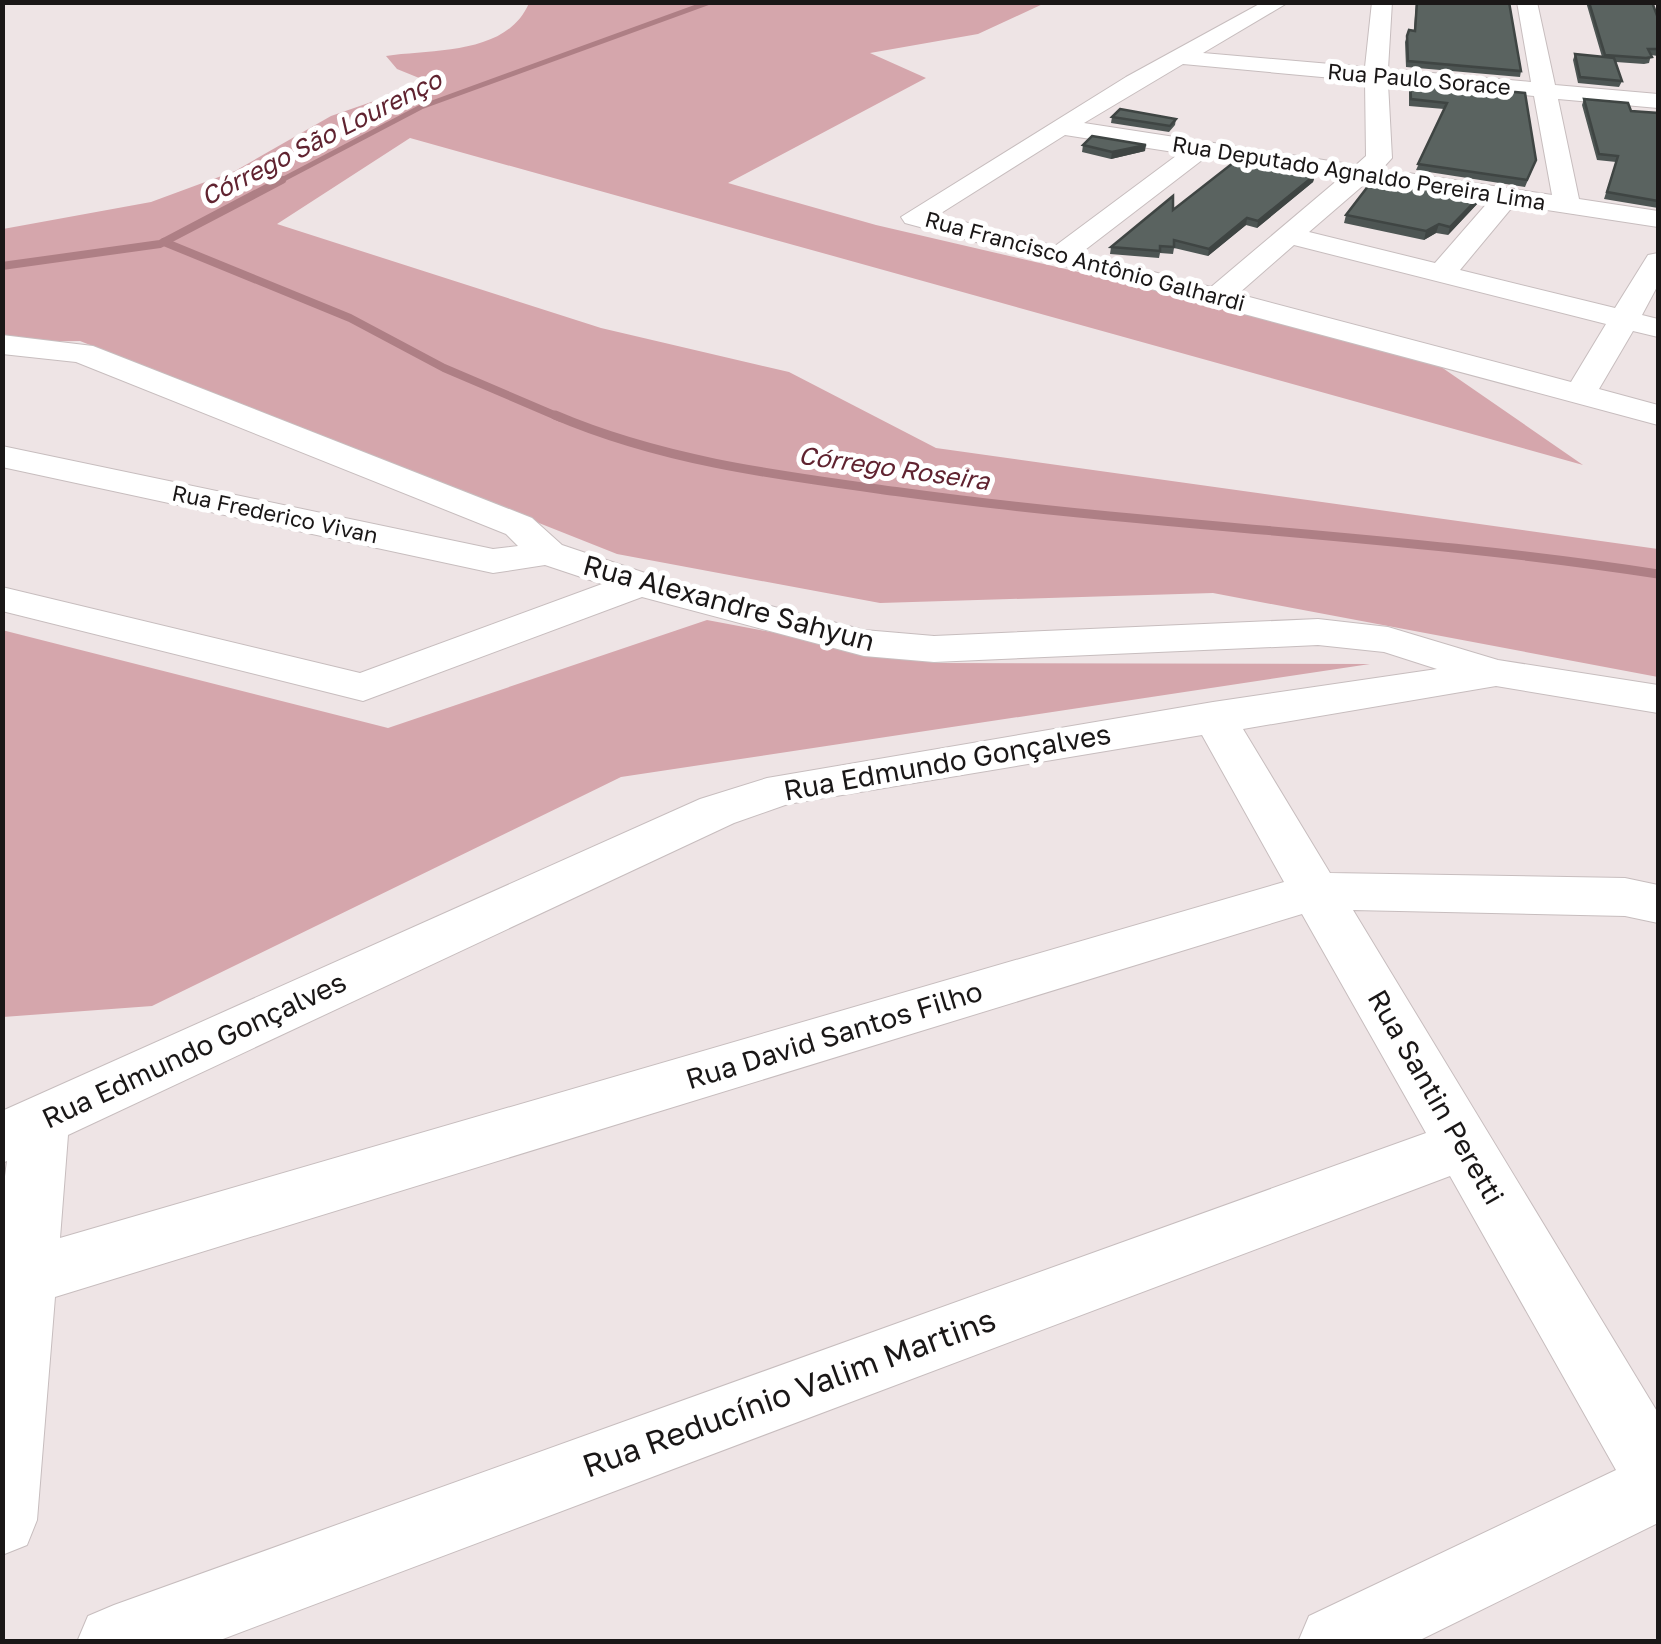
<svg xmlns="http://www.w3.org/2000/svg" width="1661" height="1644" font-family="'Golos Text',sans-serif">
  <rect width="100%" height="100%" fill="#eee4e5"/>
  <g fill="#d5a6ac">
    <path d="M529 3H1045L978 34 870 53 926 78 728 183 876 225 1418 351 1583 465 410 138 277 224 601 328 789 372 936 448 1658 549V677L1213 593 880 603 617 554 80 341 3 342V229L151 202 235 171 331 116 429 82 397 69 386 56C435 49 507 55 529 3Z"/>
    <polygon points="707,620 935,663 1370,664 621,777 152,1006 3,1017 2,630 388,728"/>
  </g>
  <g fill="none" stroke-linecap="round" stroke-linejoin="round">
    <polyline stroke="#ae7f85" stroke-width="5" points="278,182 421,107 710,2"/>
    <g stroke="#ae7f85" stroke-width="8">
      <polyline points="164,242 350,318 444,368 561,418"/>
      <polyline points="2,266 160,244 282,180"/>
    </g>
    <path stroke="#ae7f85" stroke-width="9" d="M555 415C665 462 783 476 900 492 1152 527 1407 535 1658 574"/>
    <g stroke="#c7bdbe" stroke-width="2">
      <g id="minor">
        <path d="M1263 2H1289L1203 53 1365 67 1372 2H1392L1388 69 1531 82 1517 2H1537L1555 85 1658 94V108L1558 99 1579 199 1658 211V227L1514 205 1460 270 1615 308 1648 255 1658 253V285L1642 315 1658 319V337L1633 331 1599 389 1658 405V425L905 223 901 217 1126 77ZM1183 64 1365 81 1366 156 1356 165 1084 123ZM1388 83 1534 96 1552 195 1382 169 1392 158ZM1065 135 1180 153 1055 246 938 215ZM1206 157 1340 178 1211 287 1081 253ZM1367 182 1489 201 1435 263 1309 232ZM1294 245 1606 324 1571 382 1238 294Z"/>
        <path d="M2 335 93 346 532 518 562 545 654 576 864 630 934 636 1318 619 1388 627 1498 660 1658 685V713L1496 686 1243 729 1330 873 1625 878 1658 885V923L1625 916 1353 910 1658 1413V1523L1416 1642H1298L1309 1616 1616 1470 1450 1176 215 1642H77L88 1616 114 1605 1426 1133 1302 914 55 1297 37 1520 27 1545 2 1555V1199L7 1161 2 1163V1111L700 799 767 778 1213 702 1437 669 1384 652 1318 645 934 662 864 656 642 597 363 701 2 611V587L360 673 602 584 545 565 493 573 2 467V446L493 549 518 546 506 534 76 362 2 354ZM1202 735 1284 882 60 1238 68 1135 734 823 788 804Z"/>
      </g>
    </g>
    <use href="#minor" fill="#fff" fill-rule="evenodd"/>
  </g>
  <g fill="#4d5553">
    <polygon points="1416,2 1521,71 1520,77 1406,67 1405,42 1407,36 1414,30"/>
    <polygon points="1586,2 1652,2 1658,18 1658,56 1651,55 1649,63 1644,64 1616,62 1622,81 1619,87 1578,83 1573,60 1575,54 1602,57"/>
    <polygon points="1410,82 1525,93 1536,160 1525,187 1416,170 1444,109 1409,106 1409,89"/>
    <polygon points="1584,99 1631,111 1658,113 1658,208 1604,199 1616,162 1597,160 1582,105"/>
    <polygon points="1112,117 1176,119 1175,125 1169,132 1111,123"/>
    <polygon points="1083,145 1145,151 1111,159 1082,152"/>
    <polygon points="1315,175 1313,182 1257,228 1246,225 1208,256 1174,248 1173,254 1160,253 1159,258 1110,254 1111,247 1173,210"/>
    <polygon points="1478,203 1448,235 1436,233 1424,240 1344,223 1346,215"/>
  </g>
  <g fill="#3f4543">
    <polygon points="1146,145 1145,151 1111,159 1112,152"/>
    <polygon points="1315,175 1313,182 1257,228 1258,221"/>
    <polygon points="1481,195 1478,203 1448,235 1450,227"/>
    <polygon points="1247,218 1246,225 1208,256 1209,249"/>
    <polygon points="1439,224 1436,233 1424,240 1426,231"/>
  </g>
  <g fill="#5a6360" stroke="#3f4543" stroke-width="2.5">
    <polygon points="1417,2 1509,2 1521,71 1408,61 1407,36 1409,30 1415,31"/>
    <polygon points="1589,2 1652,2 1658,18 1658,49 1648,49 1652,57 1646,58 1605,55"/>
    <polygon points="1575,54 1614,58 1622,81 1580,77"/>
    <polygon points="1410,82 1525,93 1536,160 1527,180 1418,164 1447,103 1411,99"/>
    <polygon points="1584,99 1628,103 1631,111 1658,113 1658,201 1607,192 1618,156 1599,154"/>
    <polygon points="1120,109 1176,119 1170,126 1112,117"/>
    <polygon points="1092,136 1146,145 1112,152 1083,145"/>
    <polygon points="1238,159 1315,175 1258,221 1247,218 1209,249 1174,240 1174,247 1160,246 1160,251 1111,247 1173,196 1173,210"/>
    <polygon points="1372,181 1481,195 1450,227 1439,224 1426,231 1346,215"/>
  </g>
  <g text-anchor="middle" stroke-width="10" stroke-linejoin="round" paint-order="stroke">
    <g font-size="22" fill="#1a1717" stroke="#fff">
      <text transform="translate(1419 79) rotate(5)" y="8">Rua Paulo Sorace</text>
      <text transform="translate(1359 173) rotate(9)" y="8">Rua Deputado Agnaldo Pereira Lima</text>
      <text transform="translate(1085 261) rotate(15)" y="8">Rua Francisco Antônio Galhardi</text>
      <text transform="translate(275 514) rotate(12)" y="8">Rua Frederico Vivan</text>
    </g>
    <g font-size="25" font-style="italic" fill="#602330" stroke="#fff">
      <text transform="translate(321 138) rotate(-27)" y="9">Córrego São Lourenço</text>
      <text transform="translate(894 468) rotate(8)" y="9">Córrego Roseira</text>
    </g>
    <g font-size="28" fill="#1a1717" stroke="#fff">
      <text transform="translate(729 603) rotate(15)" y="10">Rua Alexandre Sahyun</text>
      <text transform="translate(947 762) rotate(-10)" y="10">Rua Edmundo Gonçalves</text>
      <text transform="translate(834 1035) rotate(-17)" y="10">Rua David Santos Filho</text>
      <text transform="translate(194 1050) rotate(-25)" y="10">Rua Edmundo Gonçalves</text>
      <text transform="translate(1436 1097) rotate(60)" y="10">Rua Santin Peretti</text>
    </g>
    <g font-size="32" fill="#1a1717" stroke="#fff">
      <text transform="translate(789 1393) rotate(-20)" y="11">Rua Reducínio Valim Martins</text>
    </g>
  </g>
  <rect width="1661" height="1644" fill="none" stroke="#1a1717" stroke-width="10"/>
</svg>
